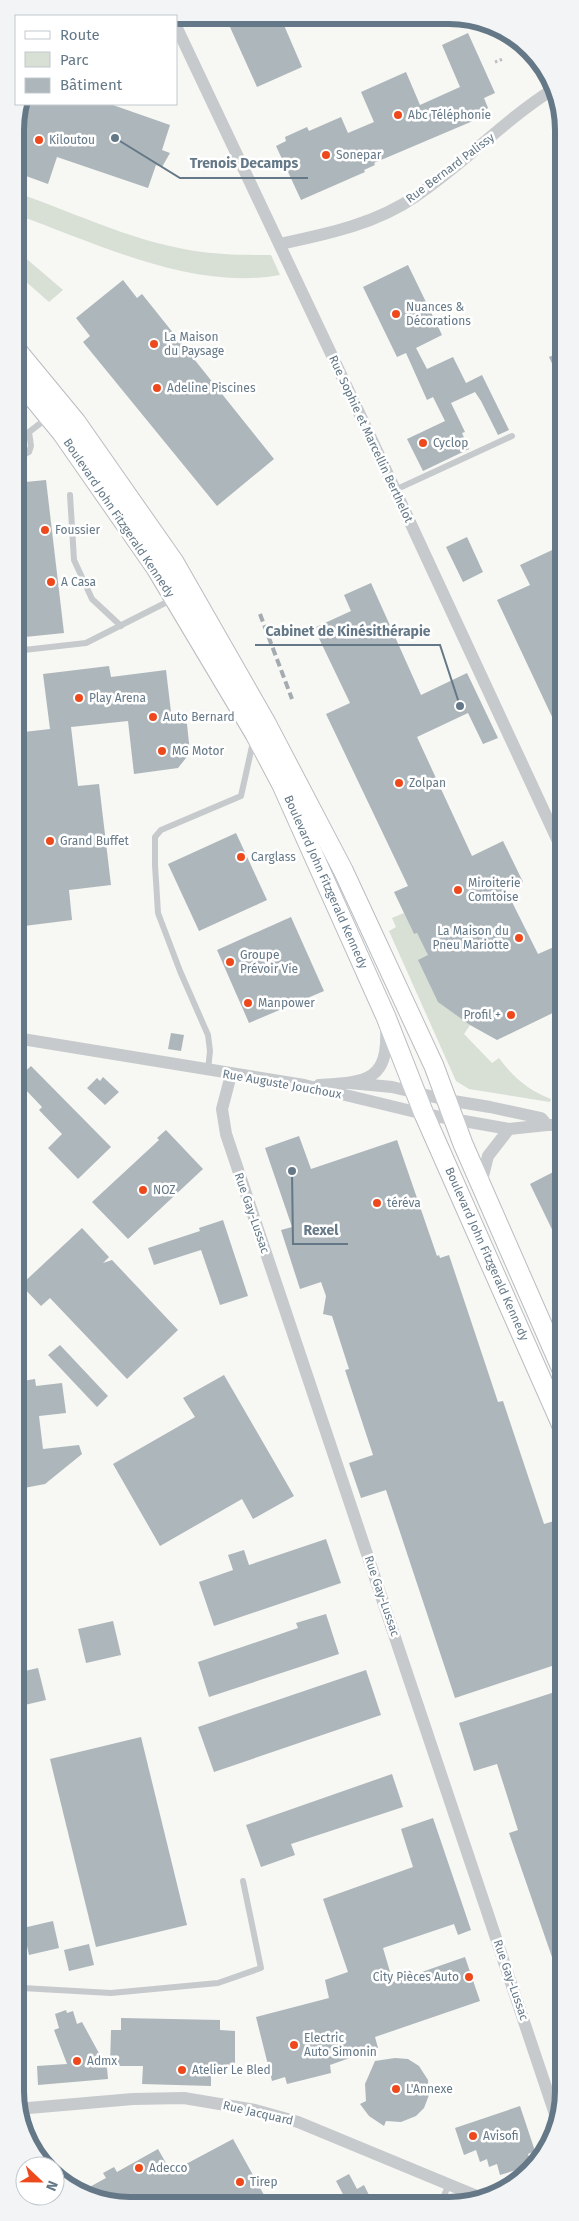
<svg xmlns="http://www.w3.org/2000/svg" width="579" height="2221" font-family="'Fira Sans',sans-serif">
  <rect width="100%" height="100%" fill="#f7f7f3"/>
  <g fill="#d8dfd4">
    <path d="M15 192C70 211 123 237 179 248 210 255 241 255 271 255L280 275C192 291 96 243 15 214Z"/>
    <polygon points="15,249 63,290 49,302 15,272"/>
    <path d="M404 913 414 934 417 933 470 1025 464 1034 492 1063 499 1058C513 1077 528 1090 551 1099L550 1102 469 1089 456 1081 389 931 396 927 392 918Z"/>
  </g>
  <g fill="#adb6bb">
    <polygon points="225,16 280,16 302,67 257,87"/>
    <polygon points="468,33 495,93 484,98 488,108 485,110 487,115 374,163 375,165 364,170 365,172 301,200 276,146 286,141 285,137 307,127 309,131 341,117 348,133 374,122 361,92 406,72 420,105 460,87 442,45"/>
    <polygon points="20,104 110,104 170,125 162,150 170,153 162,167 156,165 148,188 57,157 48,184 15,172 15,123"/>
    <polygon points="408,265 442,335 416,348 427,369 453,357 466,383 482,375 509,430 498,435 481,401 475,392 451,403 465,432 462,433 469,449 423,471 407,439 445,421 433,397 427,400 406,353 397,357 363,287"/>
    <polygon points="123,280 137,298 142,294 274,459 217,506 83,342 90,336 76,318"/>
    <polygon points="563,351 563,387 549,357"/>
    <polygon points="46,480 64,633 15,638 15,483"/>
    <polygon points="467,537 483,572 463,582 446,547"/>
    <polygon points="563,545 563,716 554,721 497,600 530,585 520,565"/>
    <polygon points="371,583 421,695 467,673 498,738 483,744 468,713 417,737 472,856 503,841 523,882 506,890 538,954 563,943 563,1008 497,1040 470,1025 438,1002 418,960 428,955 417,933 414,934 394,892 408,886 326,714 350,703 314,628 351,611 344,595"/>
    <polygon points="109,666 111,677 166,670 171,712 187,724 190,753 178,768 134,774 128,721 71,727 78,786 99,784 111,885 69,890 72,920 16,927 15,733 50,729 43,674"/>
    <polygon points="236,833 267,900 199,931 168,864"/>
    <polygon points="291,917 324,991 249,1023 217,950"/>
    <polygon points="171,1033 184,1035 181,1051 168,1049"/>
    <polygon points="31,1066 111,1147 78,1179 48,1148 62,1134 39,1110 42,1107 23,1087 26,1084 19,1077"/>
    <polygon points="103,1077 119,1092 105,1105 87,1088 97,1078 100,1081"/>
    <polygon points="166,1130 203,1169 128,1239 92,1202 159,1140 157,1138"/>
    <polygon points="299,1136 311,1169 397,1140 437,1256 439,1255 440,1258 449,1255 498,1402 503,1401 544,1524 564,1518 564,1662 455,1698 386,1490 361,1498 349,1463 373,1455 345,1370 349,1369 332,1316 323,1314 326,1296 321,1282 300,1289 281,1230 292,1227 265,1148"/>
    <polygon points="563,1167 563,1252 530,1184"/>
    <polygon points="223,1220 248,1296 220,1305 201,1250 154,1265 148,1248 200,1231 199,1228"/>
    <polygon points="82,1228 109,1257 103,1263 112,1260 178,1330 127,1379 50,1298 41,1306 21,1285"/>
    <polygon points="60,1345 108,1396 97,1407 48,1355"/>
    <polygon points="224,1375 294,1496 253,1519 242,1499 160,1546 113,1464 195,1417 183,1398"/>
    <polygon points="35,1379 36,1386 62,1383 66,1413 39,1416 43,1449 79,1445 82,1454 45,1484 24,1488 19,1440 16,1440 16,1382"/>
    <polygon points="326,1539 341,1583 214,1626 199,1582 233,1570 228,1555 244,1550 249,1565"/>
    <polygon points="326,1614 339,1654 209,1697 198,1662 298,1628 296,1623"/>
    <polygon points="113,1621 121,1655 86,1663 78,1629"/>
    <polygon points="38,1668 46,1700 16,1707 16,1673"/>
    <polygon points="366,1670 381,1715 214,1772 198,1727"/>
    <polygon points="564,1689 564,1985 562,1986 509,1833 518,1830 497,1764 474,1771 459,1723"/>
    <polygon points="141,1737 187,1925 96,1947 50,1759"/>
    <polygon points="392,1774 403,1807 291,1844 295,1855 261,1867 246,1825"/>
    <polygon points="433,1818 471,1930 458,1935 454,1924 383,1948 393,1982 465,1957 480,2001 375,2037 378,2048 330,2065 331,2073 287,2084 285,2077 272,2081 256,2017 329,1998 325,1980 348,1972 323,1899 413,1867 401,1829"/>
    <polygon points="53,1921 59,1948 29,1955 23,1928"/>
    <polygon points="89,1944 94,1965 69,1971 64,1950"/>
    <polygon points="66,2010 67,2013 73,2011 77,2024 82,2022 107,2068 108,2079 38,2085 37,2066 67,2064 54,2030 59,2028 55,2014"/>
    <polygon points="121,2018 220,2020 220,2030 235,2031 235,2069 211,2068 211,2086 142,2084 143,2066 110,2066 111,2030 121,2030"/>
    <polygon points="395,2058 408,2059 419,2066 428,2080 429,2095 424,2108 416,2116 401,2122 386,2121 384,2126 369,2116 360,2104 366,2101 365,2084 375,2061"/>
    <polygon points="520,2106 535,2151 528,2154 532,2165 500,2175 497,2164 489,2167 487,2159 480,2162 476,2150 464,2155 455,2128"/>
    <polygon points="233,2139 269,2204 107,2204 84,2190 106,2178 103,2173 114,2167 117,2172 158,2149 171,2172"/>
    <polygon points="349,2174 357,2189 364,2185 374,2205 329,2204 344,2196 336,2181"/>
  </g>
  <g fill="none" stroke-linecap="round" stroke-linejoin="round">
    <g stroke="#b9bdc1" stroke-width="21">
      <g id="primary">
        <polyline points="15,348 76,422 174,562 266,723 343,870 434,1066 463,1144 563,1372"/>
        <polyline points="15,376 62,433 156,568 255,734 282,785 386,1017 424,1114 563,1428"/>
      </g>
    </g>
    <polyline stroke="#bdc0c2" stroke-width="3" stroke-dasharray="2.5 2.5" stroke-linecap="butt" points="495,62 503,59"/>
    <g stroke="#c6cacd" stroke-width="6">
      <polyline points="15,460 29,452 31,446 29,432 46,419"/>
      <polyline points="395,490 512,436"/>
      <polyline points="70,495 74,560 92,599 121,626"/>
      <polyline points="15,651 86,643 173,599"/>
      <polyline points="208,1070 210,1051 208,1035 180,971 158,913 155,865 155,837 161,830 241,796 253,742"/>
      <polyline points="16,1985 22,1988 111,1993 218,1983 261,1968 243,1881"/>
      <polyline points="440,2205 449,2184"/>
    </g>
    <g stroke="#c6cacd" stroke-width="12">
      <polyline points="171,15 172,16"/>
      <polyline points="176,26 371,438 563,852"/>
      <path d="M280 244C327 234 376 224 416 196 464 164 503 121 552 90"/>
      <polyline points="16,1038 304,1085 424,1114 509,1129 547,1125 563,1125"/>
      <polyline points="231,1075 222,1109 226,1134 556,2117"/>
      <polyline points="350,1083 392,1087 447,1100 490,1107 541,1118 547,1125"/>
      <path d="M319 1085C366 1082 389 1082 386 1027"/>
      <polyline points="481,1184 488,1156 509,1129"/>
      <polyline points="17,2109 133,2099 184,2098 255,2110 298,2122 484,2199"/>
    </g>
    <use href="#primary" stroke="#fff" stroke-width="19"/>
    <polyline stroke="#a4abb1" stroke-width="4" stroke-dasharray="8 4" stroke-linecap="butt" points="260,614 292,699"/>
  </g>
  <g fill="#ee491c" stroke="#fff" stroke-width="2">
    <circle cx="398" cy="115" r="5"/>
    <circle cx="39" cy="140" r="5"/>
    <circle cx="326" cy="155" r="5"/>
    <circle cx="396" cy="314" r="5"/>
    <circle cx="154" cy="344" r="5"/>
    <circle cx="157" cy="388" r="5"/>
    <circle cx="423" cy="443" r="5"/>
    <circle cx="45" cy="530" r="5"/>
    <circle cx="51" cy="582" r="5"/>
    <circle cx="79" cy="698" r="5"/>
    <circle cx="153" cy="717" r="5"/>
    <circle cx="162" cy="751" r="5"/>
    <circle cx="399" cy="783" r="5"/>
    <circle cx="50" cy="841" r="5"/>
    <circle cx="241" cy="857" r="5"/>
    <circle cx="458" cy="890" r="5"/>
    <circle cx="519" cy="938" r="5"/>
    <circle cx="230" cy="962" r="5"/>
    <circle cx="248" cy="1003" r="5"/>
    <circle cx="511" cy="1015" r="5"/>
    <circle cx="143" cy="1190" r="5"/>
    <circle cx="377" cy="1203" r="5"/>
    <circle cx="469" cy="1977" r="5"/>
    <circle cx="294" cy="2045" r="5"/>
    <circle cx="77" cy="2061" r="5"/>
    <circle cx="182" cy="2070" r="5"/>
    <circle cx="396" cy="2089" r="5"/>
    <circle cx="473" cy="2136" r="5"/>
    <circle cx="139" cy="2168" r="5"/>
    <circle cx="240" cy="2182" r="5"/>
  </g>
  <g text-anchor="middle" stroke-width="5" stroke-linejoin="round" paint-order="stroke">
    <g font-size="12" fill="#647887" stroke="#fff" text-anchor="start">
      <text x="408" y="119">Abc Téléphonie</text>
      <text x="49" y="144">Kiloutou</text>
      <text x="336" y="159">Sonepar</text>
      <text x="406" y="311">Nuances &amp;<tspan x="406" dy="14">Décorations</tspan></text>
      <text x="164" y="341">La Maison<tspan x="164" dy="14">du Paysage</tspan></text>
      <text x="167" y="392">Adeline Piscines</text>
      <text x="433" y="447">Cyclop</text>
      <text x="55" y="534">Foussier</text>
      <text x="61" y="586">A Casa</text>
      <text x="89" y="702">Play Arena</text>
      <text x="163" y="721">Auto Bernard</text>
      <text x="172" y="755">MG Motor</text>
      <text x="409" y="787">Zolpan</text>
      <text x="60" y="845">Grand Buffet</text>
      <text x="251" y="861">Carglass</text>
      <text x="468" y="887">Miroiterie<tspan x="468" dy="14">Comtoise</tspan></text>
      <text x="509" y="935" text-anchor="end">La Maison du<tspan x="509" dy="14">Pneu Mariotte</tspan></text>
      <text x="240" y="959">Groupe<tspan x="240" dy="14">Prévoir Vie</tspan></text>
      <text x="258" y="1007">Manpower</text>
      <text x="501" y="1019" text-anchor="end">Profil +</text>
      <text x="153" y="1194">NOZ</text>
      <text x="387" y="1207">téréva</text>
      <text x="459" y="1981" text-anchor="end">City Pièces Auto</text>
      <text x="304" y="2042">Electric<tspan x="304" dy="14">Auto Simonin</tspan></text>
      <text x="87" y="2065">Admx</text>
      <text x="192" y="2074">Atelier Le Bled</text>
      <text x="406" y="2093">L'Annexe</text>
      <text x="483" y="2140">Avisofi</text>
      <text x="149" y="2172">Adecco</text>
      <text x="250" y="2186">Tirep</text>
    </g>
    <g font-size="12" fill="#647887" stroke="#fff">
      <text transform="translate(450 168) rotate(-37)" y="4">Rue Bernard Palissy</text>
      <text transform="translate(371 439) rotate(65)" y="4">Rue Sophie et Marcellin Berthelot</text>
      <text transform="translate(119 518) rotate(56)" y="4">Boulevard John Fitzgerald Kennedy</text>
      <text transform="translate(326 882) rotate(66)" y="4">Boulevard John Fitzgerald Kennedy</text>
      <text transform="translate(282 1084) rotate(10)" y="4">Rue Auguste Jouchoux</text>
      <text transform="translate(252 1213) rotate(71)" y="4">Rue Gay-Lussac</text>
      <text transform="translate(487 1254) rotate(66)" y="4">Boulevard John Fitzgerald Kennedy</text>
      <text transform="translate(382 1596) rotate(71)" y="4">Rue Gay-Lussac</text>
      <text transform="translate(511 1980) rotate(71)" y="4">Rue Gay-Lussac</text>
      <text transform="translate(258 2113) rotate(13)" y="4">Rue Jacquard</text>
    </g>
  </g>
  <path d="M0 0H579V2221H0ZM130 24H449A106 106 0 0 1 555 130V2091A106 106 0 0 1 449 2197H130A106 106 0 0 1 24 2091V130A106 106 0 0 1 130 24Z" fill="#f3f4f5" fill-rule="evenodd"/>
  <path fill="none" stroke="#647887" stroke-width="6" d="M130 24H449A106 106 0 0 1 555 130V2091A106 106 0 0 1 449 2197H130A106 106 0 0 1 24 2091V130A106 106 0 0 1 130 24Z"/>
  <path fill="none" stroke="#647887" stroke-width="2" d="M115 138L180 178H308M460 706L440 645H255M292 1171L293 1244H348"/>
  <g fill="#647887" stroke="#fff" stroke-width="2">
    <circle cx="115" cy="138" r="5"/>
    <circle cx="460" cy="706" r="5"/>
    <circle cx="292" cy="1171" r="5"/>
  </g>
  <g font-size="14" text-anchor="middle" font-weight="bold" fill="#647887" stroke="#fff" stroke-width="5" stroke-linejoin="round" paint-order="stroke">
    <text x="244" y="168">Trenois Decamps</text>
    <text x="348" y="636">Cabinet de Kinésithérapie</text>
    <text x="321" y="1235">Rexel</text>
  </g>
  <rect x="15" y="15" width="162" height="90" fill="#ffffff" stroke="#c1c9cf"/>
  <rect x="25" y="31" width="25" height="8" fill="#ffffff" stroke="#c1c9cf"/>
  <text x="60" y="40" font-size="15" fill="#647887">Route</text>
  <rect x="25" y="52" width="25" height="15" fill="#d8dfd4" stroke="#c1c9cf"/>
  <text x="60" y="65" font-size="15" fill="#647887">Parc</text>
  <rect x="25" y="78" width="25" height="15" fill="#adb6bb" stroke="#c1c9cf"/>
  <text x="60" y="90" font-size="15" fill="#647887">Bâtiment</text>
  <g transform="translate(40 2181) rotate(112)"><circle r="24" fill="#ffffff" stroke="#c1c9cf"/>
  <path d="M0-4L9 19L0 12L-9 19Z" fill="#ee491c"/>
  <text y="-8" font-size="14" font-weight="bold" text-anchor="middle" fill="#647887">N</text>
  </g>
</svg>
